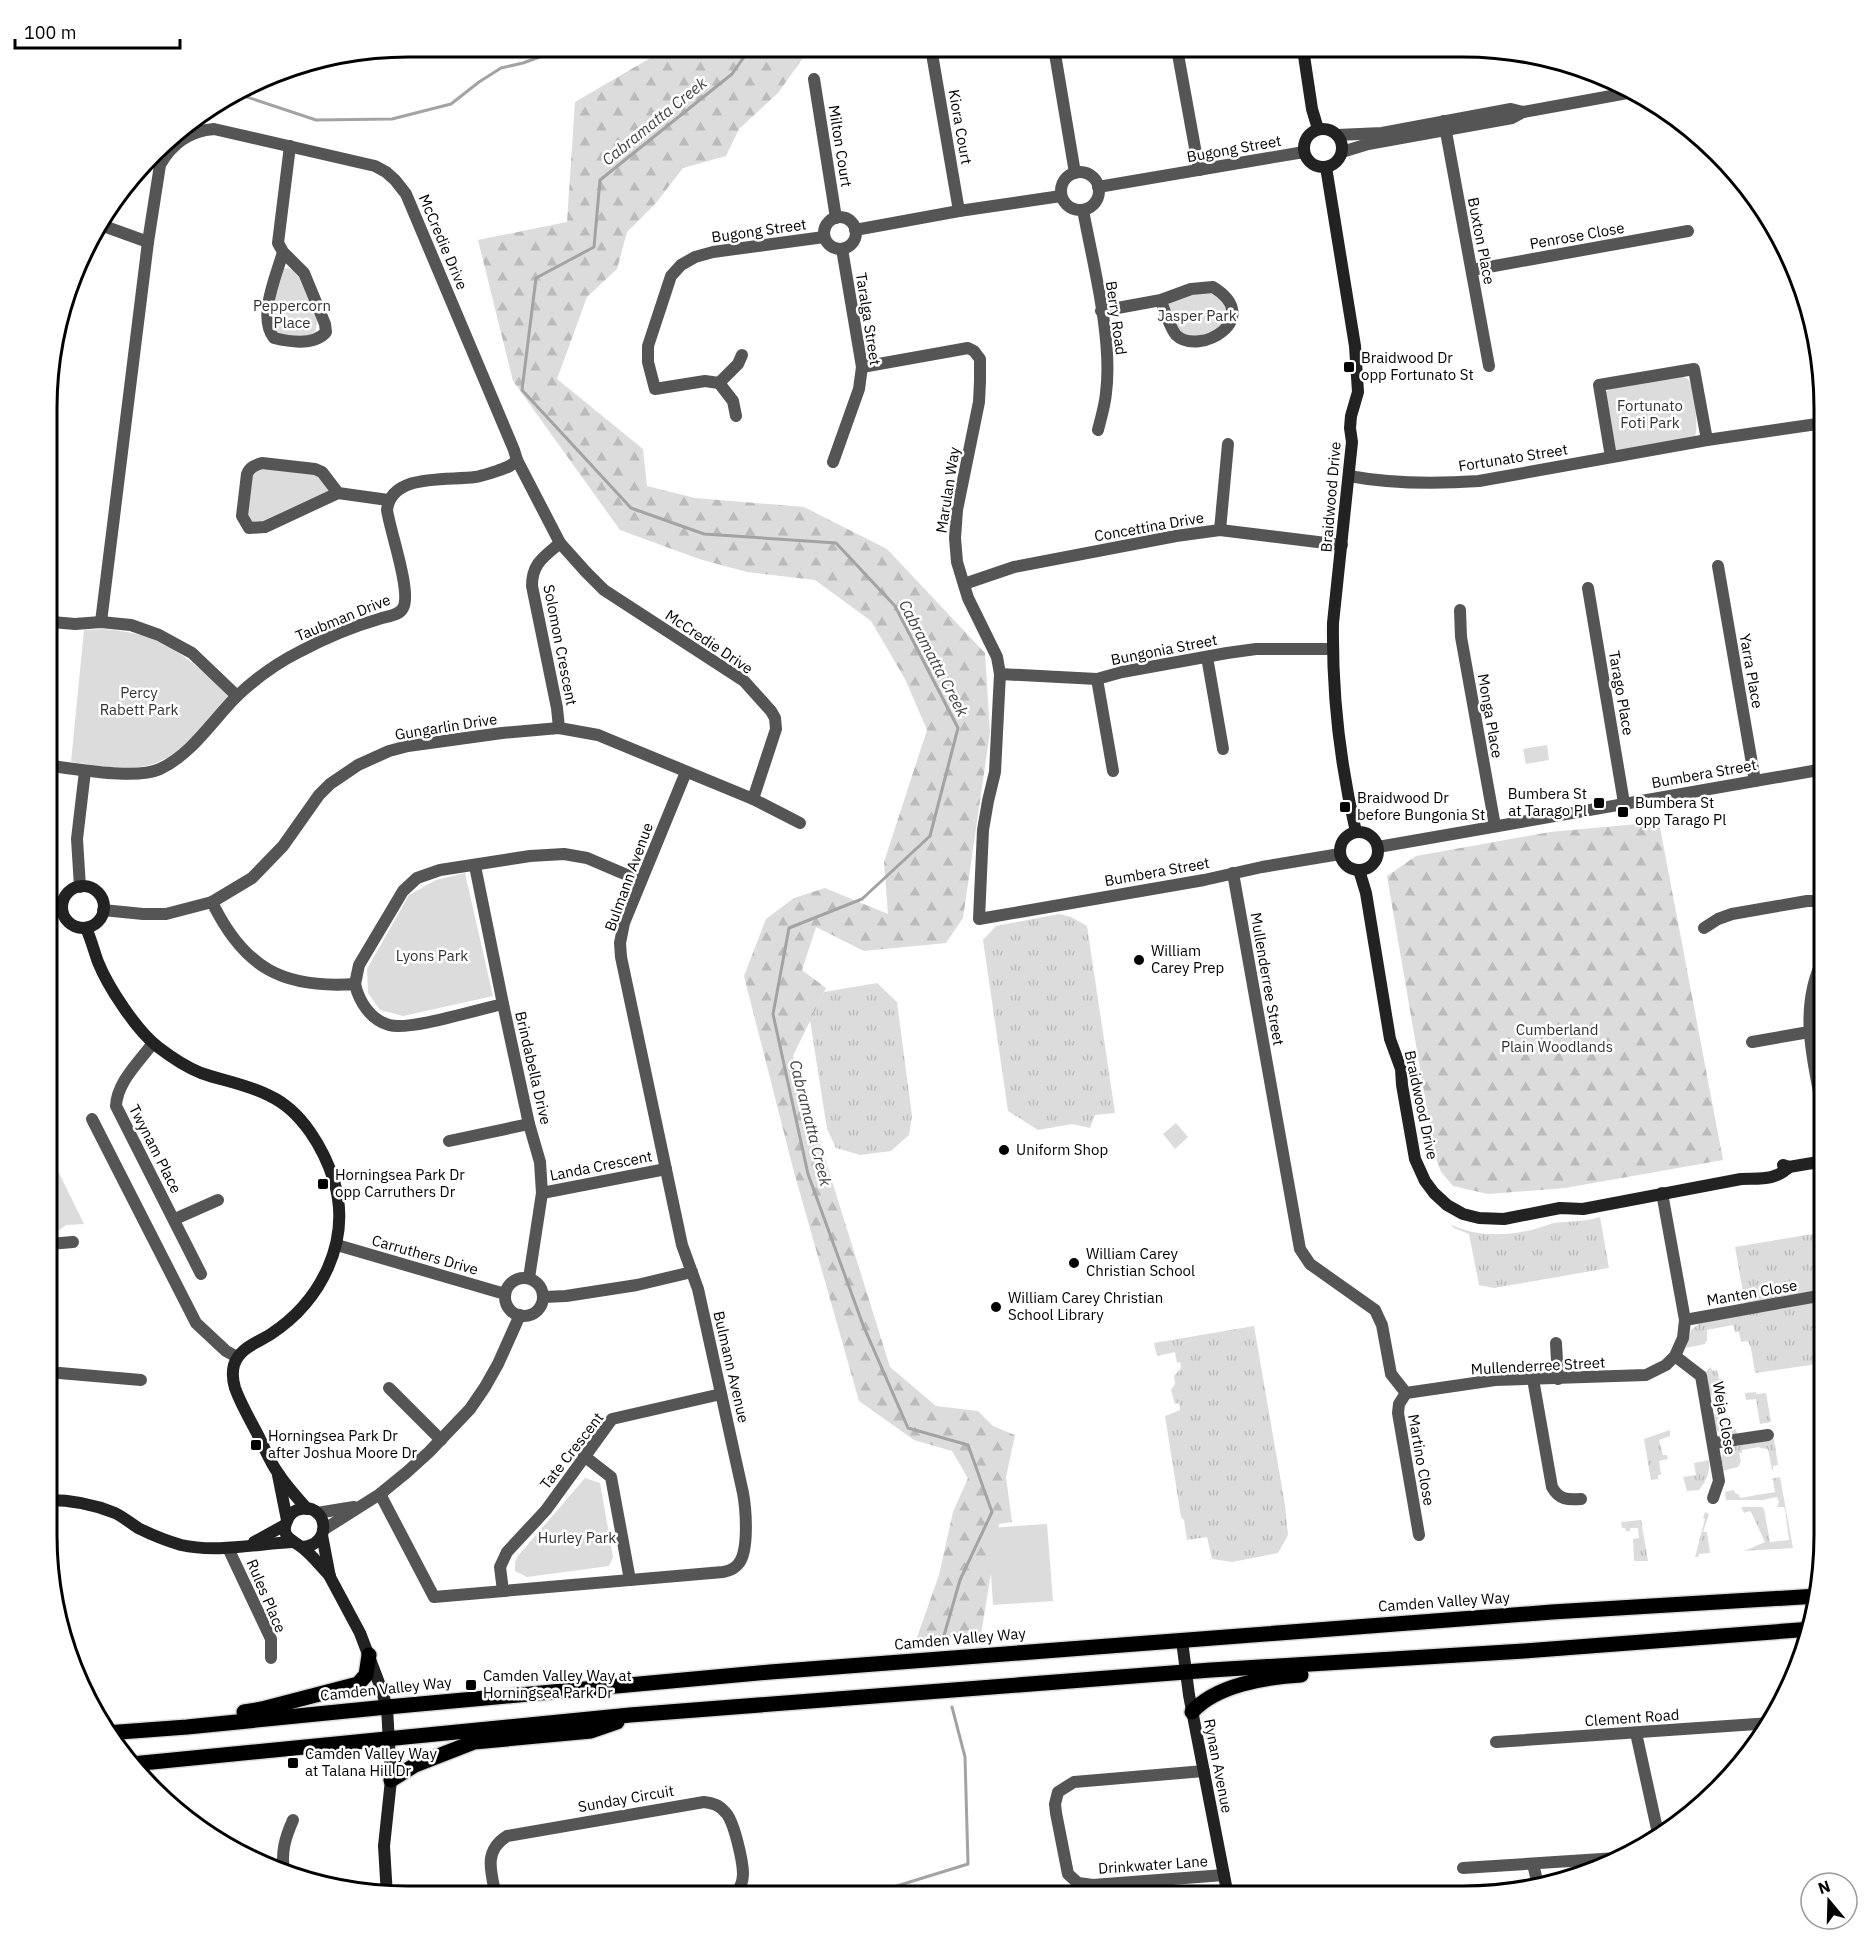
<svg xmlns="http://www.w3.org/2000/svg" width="1871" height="1943" font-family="'IBM Plex Sans',sans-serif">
  <defs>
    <pattern id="grass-tufts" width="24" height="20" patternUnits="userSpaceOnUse" patternTransform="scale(1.5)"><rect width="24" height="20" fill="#dcdcdc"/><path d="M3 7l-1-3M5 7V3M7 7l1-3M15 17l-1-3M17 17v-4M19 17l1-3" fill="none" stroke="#bbb"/></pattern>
    <pattern id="forest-firs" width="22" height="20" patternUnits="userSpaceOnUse" patternTransform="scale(1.5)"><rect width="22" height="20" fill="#dcdcdc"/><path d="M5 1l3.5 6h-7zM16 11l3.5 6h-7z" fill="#bbb"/></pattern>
  </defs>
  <rect width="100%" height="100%" fill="#fff"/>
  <g fill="url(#grass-tufts)">
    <polygon points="1547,745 1549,760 1526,764 1523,749"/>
    <polygon points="1059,914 1071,917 1087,926 1115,1113 1095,1115 1090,1128 1072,1124 1038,1130 1008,1111 983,940 996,926"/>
    <polygon points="877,983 897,1002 912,1116 909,1135 891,1151 860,1155 836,1148 827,1129 810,1020 824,992"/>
    <path d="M1600 1217 1609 1268 1494 1288 1479 1285 1469 1234 1454 1228 1450 1224C1476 1237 1504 1236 1532 1230 1539 1228 1546 1225 1554 1223 1570 1221 1585 1222 1600 1217Z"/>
    <polygon points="1824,1232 1824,1290 1745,1304 1735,1247"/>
    <polygon points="1824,1301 1824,1363 1755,1373 1751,1348 1748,1341 1741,1342 1739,1332 1735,1332 1733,1325 1707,1330 1707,1341 1705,1342 1705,1344 1686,1348 1691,1330 1700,1323"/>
    <polygon points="1254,1326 1285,1505 1288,1535 1278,1553 1232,1562 1212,1559 1207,1537 1187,1540 1184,1520 1181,1517 1165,1416 1180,1410 1179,1403 1175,1404 1171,1390 1175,1384 1174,1376 1181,1368 1180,1362 1177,1363 1175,1352 1157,1356 1154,1343"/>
    <polygon points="1711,1367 1712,1371 1717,1370 1719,1379 1725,1380 1721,1381 1722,1388 1716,1389 1716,1394 1710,1396 1701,1375"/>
    <polygon points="1756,1392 1756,1394 1766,1393 1771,1422 1760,1424 1756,1399 1746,1400 1745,1393"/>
    <path d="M1719 1413 1723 1419 1729 1420 1731 1429H1736L1737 1435C1718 1437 1716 1432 1712 1415Z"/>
    <polygon points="1670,1430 1670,1436 1659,1440 1663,1455 1667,1455 1668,1459 1659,1461 1661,1475 1658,1475 1658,1479 1651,1480 1644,1439"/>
    <polygon points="1774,1439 1778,1465 1773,1466 1773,1470 1772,1470 1768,1449 1760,1448 1759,1447 1742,1450 1742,1453 1739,1453 1741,1461 1738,1467 1722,1471 1720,1459 1726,1448"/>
    <path d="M1709 1460C1710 1473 1707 1480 1699 1490L1687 1491 1683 1477 1696 1475 1694 1463Z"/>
    <polygon points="1780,1477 1793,1548 1744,1551 1765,1542 1751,1512 1750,1511 1744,1513 1741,1507 1762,1507 1764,1509 1770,1542 1789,1540 1785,1509 1784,1507 1777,1507 1779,1502 1777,1497 1763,1500 1726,1500 1725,1492 1734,1490 1735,1493 1739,1495 1740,1498 1775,1492 1773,1480 1771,1479"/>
    <polygon points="1705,1512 1709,1514 1703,1532 1707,1532 1710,1553 1699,1554 1698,1557 1695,1557 1705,1519 1703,1518"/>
    <polygon points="1641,1520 1648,1561 1634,1561 1633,1539 1639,1538 1638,1528 1630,1528 1630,1531 1626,1531 1625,1528 1622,1528 1621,1522"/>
  </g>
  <g fill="url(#forest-firs)">
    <polygon points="669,47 810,48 778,93 739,129 726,156 683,168 656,203 627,232 617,269 587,297 557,379 643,449 647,486 695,498 804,507 887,549 985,653 990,732 963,918 946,943 864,951 816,927 802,970 826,988 793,1056 890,1367 936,1406 978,1411 993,1426 1015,1435 1006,1477 1012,1522 999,1524 981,1634 916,1640 939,1575 953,1512 968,1478 952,1451 914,1440 859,1401 794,1172 744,976 766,919 794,898 825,888 888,914 884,862 927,730 905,679 871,621 815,580 747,572 699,559 620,530 513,381 478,240 567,222 575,102"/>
    <polygon points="1659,822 1723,1160 1565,1188 1488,1194 1453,1186 1441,1172 1435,1156 1387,876 1416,856 1550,832"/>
  </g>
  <g fill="#dcdcdc">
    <polygon points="287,268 294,270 298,275 317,321 316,330 310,336 285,336 276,332 270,321 277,278 283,269"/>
    <polygon points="1211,292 1219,295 1229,316 1220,331 1189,338 1178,330 1166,303 1181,294"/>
    <path d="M1681 376C1685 378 1687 377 1689 381 1694 390 1699 428 1695 436L1618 452 1613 448 1605 393 1610 389Z"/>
    <path d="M259 468 317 474 331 492 263 524C259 523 253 524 250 520 244 514 251 481 253 472Z"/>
    <path d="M103 629C165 633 187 658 231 696 207 722 182 759 145 766 121 771 95 765 71 762L84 630Z"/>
    <polygon points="465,873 493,996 403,1016 380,1010 368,993 367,969 409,895 436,880"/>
    <polygon points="1176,1123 1188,1137 1175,1149 1163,1134"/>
    <polygon points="56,1167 84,1224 66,1225 53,1235 49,1235 49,1169"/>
    <polygon points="585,1478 600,1483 613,1557 609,1566 527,1577 515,1571 515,1562 518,1556"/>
    <polygon points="1047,1524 1053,1601 993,1605 988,1528"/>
  </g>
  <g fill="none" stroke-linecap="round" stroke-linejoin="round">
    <g stroke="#a3a3a3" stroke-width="3">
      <polyline points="751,47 732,74 600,180 594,247 536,278 522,390 631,508 704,534 836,543 895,606 958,728 930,836 862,899 789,928 773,1014 808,1174 863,1325 908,1428 968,1445 992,1512 960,1580 943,1639"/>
      <polyline points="241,95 316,120 392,119 451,104 479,82 501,68 523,63 567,47"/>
      <polyline points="885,1896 887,1889 968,1864 965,1757 952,1707"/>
    </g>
    <g stroke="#dbdbdb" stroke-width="18">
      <g id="primary">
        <polyline points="244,1712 262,1709 358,1684 366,1675 369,1655"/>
        <path d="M1192 1712C1216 1685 1266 1677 1301 1675"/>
        <polyline points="106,1733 187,1727 387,1707 770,1672 1552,1612 1818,1596"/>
        <polyline points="132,1764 630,1715 1211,1670 1524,1651 1812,1629"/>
        <polyline points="391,1780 415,1765 474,1742 591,1731 617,1722"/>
      </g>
    </g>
    <g stroke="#555" stroke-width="12">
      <polyline points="931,48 959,211"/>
      <polyline points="1054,48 1075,173"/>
      <polyline points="1177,49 1199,170"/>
      <polyline points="312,63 346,57"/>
      <polyline points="814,79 836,218"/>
      <polyline points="1444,121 1489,366"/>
      <polyline points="1337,135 1382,133 1511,109 1523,112"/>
      <polyline points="1342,152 1368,144 1512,118 1523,112 1633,92"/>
      <circle cx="1080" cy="191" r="19"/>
      <polyline points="1098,187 1304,152"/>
      <path d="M1083 210C1093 264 1113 339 1106 393 1105 405 1101 418 1098 430"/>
      <circle cx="840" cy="233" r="16"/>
      <polyline points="98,224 148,242"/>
      <polyline points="855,230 959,211 1061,196"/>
      <path d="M283 252C277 274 257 317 274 338 290 342 314 346 326 332L325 324 304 273 283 252 278 243 290 146"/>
      <polyline points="1472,270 1688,231"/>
      <path d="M1101 311 1161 300 1191 289 1213 287C1265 319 1199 357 1176 335 1171 329 1163 308 1161 300"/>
      <polyline points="862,367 968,348 974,351 980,359 980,381 979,402 957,510 955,538 957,562 968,598 997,657 1000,674 995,772 988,801 983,830 979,919 1204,880 1262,867 1340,854"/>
      <polyline points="719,383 738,364 742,355"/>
      <polyline points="736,416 733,401 719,383 705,381 655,389 648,362 648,346 671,276 681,265 695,257 713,252 824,237"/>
      <polyline points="1611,457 1599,385 1694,369 1707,440"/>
      <polyline points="833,462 859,389 862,367 842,249"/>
      <path d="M1349 476C1392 484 1435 484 1479 481L1707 440 1824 423"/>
      <path d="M338 493 322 472 315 469 262 463C255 465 250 467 247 474L242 516 249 528 265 527 338 493 388 500"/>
      <polyline points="1220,530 1228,444"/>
      <polyline points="1718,566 1755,781"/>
      <polyline points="964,584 1014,567 1176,536 1220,530 1342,545"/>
      <polyline points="1588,588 1624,803"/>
      <polyline points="1460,610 1461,637 1495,826"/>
      <polyline points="52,622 75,624 101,622 131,625 159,635 192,653 237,696"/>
      <path d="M101 622 148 242 160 165C172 143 190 131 214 129L375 166 386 172 395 180 406 194 514 450 517 460 560 543 586 572 604 590 744 681 771 711 775 718 776 729 753 799"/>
      <polyline points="1207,657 1223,749"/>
      <polyline points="1000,674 1097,679 1122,672 1227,653 1256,649 1333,649"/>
      <polyline points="1097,679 1113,771"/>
      <path d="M559 728 557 708 532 586C532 563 544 557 560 543"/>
      <path d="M51 766C78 769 136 780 160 769 192 754 212 721 236 697 254 680 277 663 299 652 325 638 351 627 379 619 387 616 399 616 403 608 412 593 390 531 387 510 391 473 447 481 475 477 482 476 490 473 497 471 505 468 511 467 517 460"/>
      <polyline points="1378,847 1824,769"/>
      <polyline points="475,866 503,1004 529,1124 540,1162 542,1193 529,1278"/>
      <polyline points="1233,873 1300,1249 1310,1264 1375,1310 1382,1325 1391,1374 1406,1393"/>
      <polyline points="80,887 77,839 85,771"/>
      <path d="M212 902C244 968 283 989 355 984 359 1002 371 1020 389 1025 410 1031 479 1009 503 1004"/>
      <polyline points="103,910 143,914 166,914 212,902 252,878 283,846 319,795 330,784 358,765 389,751 408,746 502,733 559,728 598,735 753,799 800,823"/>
      <polyline points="1704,928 1718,919 1732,914 1807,901 1824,901"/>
      <path d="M1824 957C1797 1010 1814 1063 1824 1117"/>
      <polyline points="355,984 359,965 403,891 417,878 440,870 530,856 564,854 587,858 641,881"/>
      <polyline points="1752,1042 1809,1032"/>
      <path d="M153 1043C139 1062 117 1082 116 1106L201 1274"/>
      <polyline points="92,1119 196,1323 226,1351 237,1357"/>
      <polyline points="449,1141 529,1124"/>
      <polyline points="542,1193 666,1169"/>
      <polyline points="175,1219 218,1200"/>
      <polyline points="49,1244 73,1242"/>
      <polyline points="337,1245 505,1294"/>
      <circle cx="524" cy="1297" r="19"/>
      <polyline points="544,1297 566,1296 637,1285 692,1272"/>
      <polyline points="1685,1320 1824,1295"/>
      <polyline points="1556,1343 1558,1379"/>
      <polyline points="1675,1356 1701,1376 1719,1481 1713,1498"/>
      <polyline points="48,1372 141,1380"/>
      <path d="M1533 1379 1552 1487C1559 1500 1568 1500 1581 1499"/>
      <polyline points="389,1388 441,1440"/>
      <polyline points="1406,1393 1495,1380 1646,1375 1666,1365 1675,1356 1683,1338 1685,1320 1662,1193"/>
      <polyline points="1406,1393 1399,1404 1398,1413 1419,1535"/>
      <polyline points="1714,1443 1768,1435"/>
      <polyline points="584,1456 611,1477 630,1580"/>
      <path d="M380 1494 434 1597 723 1572C729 1571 735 1569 739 1563 749 1550 746 1509 743 1493L698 1289 682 1245 621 957 620 943 624 923 686 772"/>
      <polyline points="317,1513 354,1507"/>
      <polyline points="323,1530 380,1494 407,1472 429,1452 470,1409 485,1387 498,1364 520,1315"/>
      <polyline points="228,1548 271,1639 271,1658"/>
      <polyline points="503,1591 500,1567 507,1552 546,1510 612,1419 721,1394"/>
      <polyline points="1636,1733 1659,1838"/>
      <polyline points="1496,1742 1771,1723"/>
      <polyline points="1204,1771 1074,1782 1058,1792 1055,1804 1056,1813 1068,1874 1078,1883 1093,1885 1224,1875"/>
      <polyline points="1533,1864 1538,1885"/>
      <polyline points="1463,1868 1617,1858"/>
      <path d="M284 1871C281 1852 285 1838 293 1820"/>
      <path d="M496 1896C491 1872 483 1851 507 1836L704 1802C713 1803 719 1805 725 1812 734 1820 743 1862 743 1874 743 1883 740 1889 734 1896"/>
    </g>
    <g stroke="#222" stroke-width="12">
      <polyline points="1303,49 1312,109 1318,129"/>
      <circle cx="1323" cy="148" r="19"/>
      <path d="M1326 167 1355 346 1358 392 1351 416 1350 428 1352 442 1333 623C1332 693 1340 764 1356 832"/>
      <circle cx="1359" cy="851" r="19"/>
      <path d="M1359 870 1366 893 1390 1039 1401 1069 1402 1085 1415 1159 1425 1181 1434 1193 1447 1205 1463 1214 1479 1218 1504 1219 1560 1208 1583 1209 1741 1179C1759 1178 1775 1181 1789 1167"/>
      <circle cx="83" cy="907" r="21"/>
      <path d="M86 928C91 939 94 951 98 962 108 987 137 1031 158 1047 171 1057 186 1067 201 1073 224 1081 249 1085 270 1096 302 1111 324 1149 334 1181 352 1241 321 1301 271 1334 257 1343 239 1348 234 1365 232 1372 233 1381 235 1388 241 1405 251 1421 259 1437 265 1449 270 1462 278 1473 286 1486 297 1497 307 1509"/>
      <polyline points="1783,1165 1789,1167 1824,1161"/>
      <polyline points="278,1475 287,1520"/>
      <path d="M48 1500C71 1500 93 1504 115 1513 123 1517 131 1523 138 1528 152 1535 167 1541 181 1545 217 1553 255 1544 292 1542"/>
      <polyline points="322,1535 330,1577 360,1633 379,1683 387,1707 391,1780 384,1846 387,1896"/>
      <polyline points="254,1542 285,1525"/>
      <path d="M302 1547C334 1545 327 1503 301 1509 294 1510 289 1515 287 1521 279 1538 295 1541 304 1549 314 1557 321 1567 330 1576"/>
      <polyline points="1182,1641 1189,1695 1228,1896"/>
    </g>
    <use href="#primary" stroke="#000" stroke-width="15"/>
  </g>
  <g fill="#000" stroke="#fff" stroke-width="2">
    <rect x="1343" y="361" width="12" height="12" rx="3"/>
    <rect x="1593" y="797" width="12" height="12" rx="3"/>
    <rect x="1339" y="801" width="12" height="12" rx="3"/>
    <rect x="1617" y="806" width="12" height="12" rx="3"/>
    <circle cx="1139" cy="960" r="6"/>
    <circle cx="1004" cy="1150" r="6"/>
    <rect x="317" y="1178" width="12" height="12" rx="3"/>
    <circle cx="1074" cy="1263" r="6"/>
    <circle cx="996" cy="1307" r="6"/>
    <rect x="250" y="1439" width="12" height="12" rx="3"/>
    <rect x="465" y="1679" width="12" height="12" rx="3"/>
    <rect x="287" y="1757" width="12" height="12" rx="3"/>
  </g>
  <g text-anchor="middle" stroke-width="5" stroke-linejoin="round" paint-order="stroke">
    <g font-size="15" fill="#000" stroke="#fff">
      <text transform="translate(960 127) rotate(80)" y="5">Kiora Court</text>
      <text transform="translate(840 146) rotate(81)" y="5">Milton Court</text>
      <text transform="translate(1234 149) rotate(-10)" y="5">Bugong Street</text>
      <text transform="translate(759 231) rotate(-8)" y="5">Bugong Street</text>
      <text transform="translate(1577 236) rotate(-10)" y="5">Penrose Close</text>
      <text transform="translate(1481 241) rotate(79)" y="5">Buxton Place</text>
      <text transform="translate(443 242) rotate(67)" y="5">McCredie Drive</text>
      <text transform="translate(1116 318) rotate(82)" y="5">Berry Road</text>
      <text transform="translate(868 319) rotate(81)" y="5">Taralga Street</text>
      <text transform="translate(1513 458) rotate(-9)" y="5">Fortunato Street</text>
      <text transform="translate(948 490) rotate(-81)" y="5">Marulan Way</text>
      <text transform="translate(1331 497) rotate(-85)" y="5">Braidwood Drive</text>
      <text transform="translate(1149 527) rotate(-10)" y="5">Concettina Drive</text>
      <text transform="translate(343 618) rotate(-22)" y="5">Taubman Drive</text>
      <text transform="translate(709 642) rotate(34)" y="5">McCredie Drive</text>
      <text transform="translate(560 645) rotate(79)" y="5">Solomon Crescent</text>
      <text transform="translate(1164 650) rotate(-11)" y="5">Bungonia Street</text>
      <text transform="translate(1751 671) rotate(80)" y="5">Yarra Place</text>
      <text transform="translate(1621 693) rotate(80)" y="5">Tarago Place</text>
      <text transform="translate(1490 716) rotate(80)" y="5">Monga Place</text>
      <text transform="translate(446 727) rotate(-9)" y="5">Gungarlin Drive</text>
      <text transform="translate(1704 774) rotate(-10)" y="5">Bumbera Street</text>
      <text transform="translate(1157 872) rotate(-10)" y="5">Bumbera Street</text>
      <text transform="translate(629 877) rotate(-70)" y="5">Bulmann Avenue</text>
      <text transform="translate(1267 979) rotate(80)" y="5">Mullenderree Street</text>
      <text transform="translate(533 1068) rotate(77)" y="5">Brindabella Drive</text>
      <text transform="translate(1421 1105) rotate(78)" y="5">Braidwood Drive</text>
      <text transform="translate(155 1149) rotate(63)" y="5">Twynam Place</text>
      <text transform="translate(601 1166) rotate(-11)" y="5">Landa Crescent</text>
      <text transform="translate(425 1255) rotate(16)" y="5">Carruthers Drive</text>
      <text transform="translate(1752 1293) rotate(-10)" y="5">Manten Close</text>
      <text transform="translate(1538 1366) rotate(-3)" y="5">Mullenderree Street</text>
      <text transform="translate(731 1367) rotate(77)" y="5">Bulmann Avenue</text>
      <text transform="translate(1724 1418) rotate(80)" y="5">Weja Close</text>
      <text transform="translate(572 1451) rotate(-52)" y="5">Tate Crescent</text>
      <text transform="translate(1421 1460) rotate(80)" y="5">Martino Close</text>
      <text transform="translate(266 1596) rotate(67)" y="5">Rules Place</text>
      <text transform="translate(1444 1602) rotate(-4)" y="5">Camden Valley Way</text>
      <text transform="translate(960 1639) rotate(-5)" y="5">Camden Valley Way</text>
      <text transform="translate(386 1689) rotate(-6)" y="5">Camden Valley Way</text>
      <text transform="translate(1632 1718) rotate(-4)" y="5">Clement Road</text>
      <text transform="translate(1218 1766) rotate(79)" y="5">Rynan Avenue</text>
      <text transform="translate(626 1799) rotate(-10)" y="5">Sunday Circuit</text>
      <text transform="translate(1153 1865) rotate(-4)" y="5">Drinkwater Lane</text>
    </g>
    <g font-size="15" fill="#333" stroke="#fff">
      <text x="292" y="311">Peppercorn<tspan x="292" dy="17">Place</tspan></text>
      <text x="1197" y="321">Jasper Park</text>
      <text x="1650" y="411">Fortunato<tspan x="1650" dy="17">Foti Park</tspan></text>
      <text x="139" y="698">Percy<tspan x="139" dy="17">Rabett Park</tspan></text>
      <text x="432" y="961">Lyons Park</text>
      <text x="1557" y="1035">Cumberland<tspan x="1557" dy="17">Plain Woodlands</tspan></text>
      <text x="577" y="1543">Hurley Park</text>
    </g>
    <g font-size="15" fill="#000" stroke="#fff" text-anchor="start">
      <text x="1361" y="363">Braidwood Dr<tspan x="1361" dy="17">opp Fortunato St</tspan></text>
      <text x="1587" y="799" text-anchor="end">Bumbera St<tspan x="1587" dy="17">at Tarago Pl</tspan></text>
      <text x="1357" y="803">Braidwood Dr<tspan x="1357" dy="17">before Bungonia St</tspan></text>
      <text x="1635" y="808">Bumbera St<tspan x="1635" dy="17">opp Tarago Pl</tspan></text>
      <text x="1151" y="956">William<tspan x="1151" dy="17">Carey Prep</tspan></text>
      <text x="1016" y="1155">Uniform Shop</text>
      <text x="335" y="1180">Horningsea Park Dr<tspan x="335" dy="17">opp Carruthers Dr</tspan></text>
      <text x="1086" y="1259">William Carey<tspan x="1086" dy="17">Christian School</tspan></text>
      <text x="1008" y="1303">William Carey Christian<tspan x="1008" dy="17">School Library</tspan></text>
      <text x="268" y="1441">Horningsea Park Dr<tspan x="268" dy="17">after Joshua Moore Dr</tspan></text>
      <text x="483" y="1681">Camden Valley Way at<tspan x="483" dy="17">Horningsea Park Dr</tspan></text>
      <text x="305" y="1759">Camden Valley Way<tspan x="305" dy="17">at Talana Hill Dr</tspan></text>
    </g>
    <g font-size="16" font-style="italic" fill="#444" stroke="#fff">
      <text transform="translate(654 121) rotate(-39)" y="6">Cabramatta Creek</text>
      <text transform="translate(934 658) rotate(62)" y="6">Cabramatta Creek</text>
      <text transform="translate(811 1123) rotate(76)" y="6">Cabramatta Creek</text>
    </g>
  </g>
  <path d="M0 0H1871V1943H0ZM408 57H1463A351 351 0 0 1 1814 408V1535A351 351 0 0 1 1463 1886H408A351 351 0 0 1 57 1535V408A351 351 0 0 1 408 57Z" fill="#fff" fill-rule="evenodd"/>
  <path fill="none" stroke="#000" stroke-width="3" d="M408 57H1463A351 351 0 0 1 1814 408V1535A351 351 0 0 1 1463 1886H408A351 351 0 0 1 57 1535V408A351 351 0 0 1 408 57Z"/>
  <g transform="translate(1829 1901) rotate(341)"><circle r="28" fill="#ffffff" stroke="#999999" stroke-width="1.5"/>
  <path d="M0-4.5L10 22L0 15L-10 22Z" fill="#000000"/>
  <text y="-9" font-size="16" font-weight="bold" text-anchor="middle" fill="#000000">N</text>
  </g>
  <path d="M15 39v9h165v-9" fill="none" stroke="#000000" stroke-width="3"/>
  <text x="24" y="39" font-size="18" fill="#000000" stroke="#ffffff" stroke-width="4.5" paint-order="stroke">100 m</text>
</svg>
